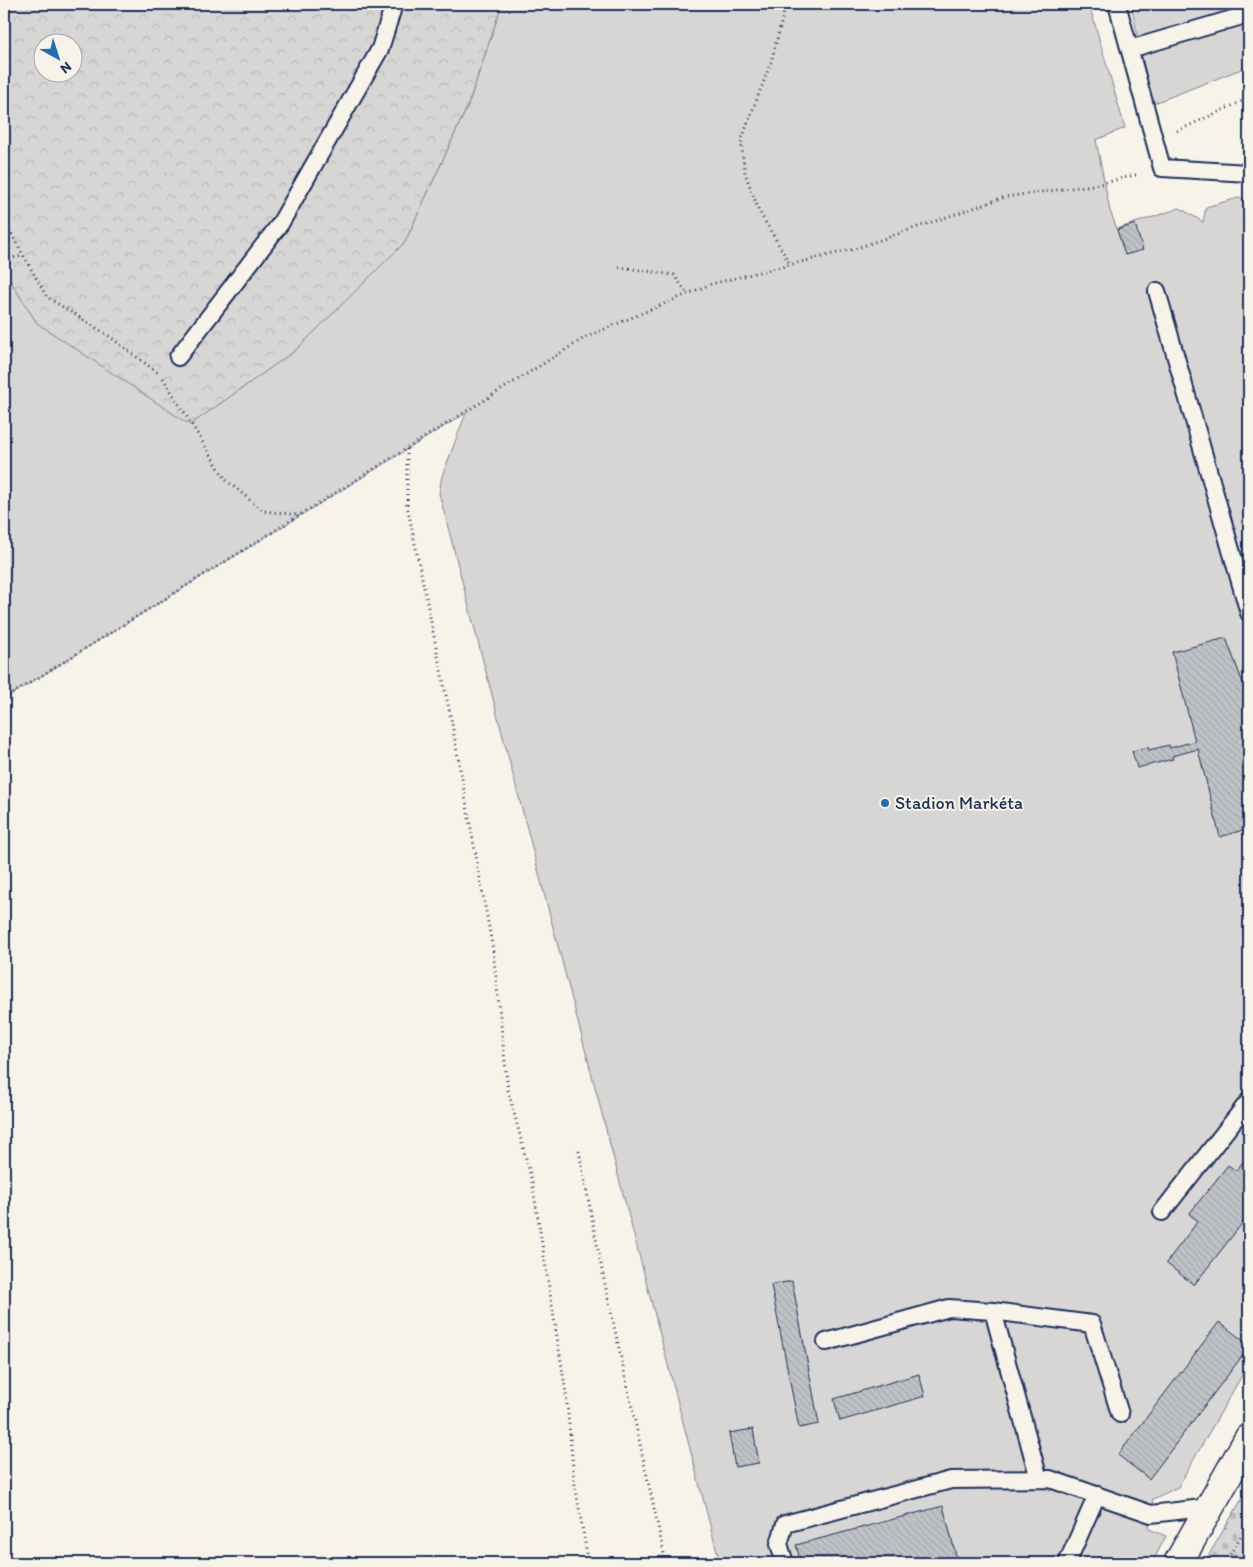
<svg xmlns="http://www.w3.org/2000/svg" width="1253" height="1567" font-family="Itim,sans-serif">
  <defs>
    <pattern id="cemetery-stones" width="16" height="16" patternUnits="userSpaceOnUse" patternTransform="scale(1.25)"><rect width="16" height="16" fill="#d7d6d4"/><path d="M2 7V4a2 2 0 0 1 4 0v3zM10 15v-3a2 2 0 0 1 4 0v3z" fill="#b8b8b8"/></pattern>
    <pattern id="park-crowns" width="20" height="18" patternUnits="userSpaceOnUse" patternTransform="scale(1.25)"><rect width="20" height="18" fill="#d7d6d4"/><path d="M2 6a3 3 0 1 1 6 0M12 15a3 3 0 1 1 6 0" fill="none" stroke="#b8b8b8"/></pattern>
    <pattern id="building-back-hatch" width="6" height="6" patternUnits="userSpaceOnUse" patternTransform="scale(1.25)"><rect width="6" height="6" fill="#c0c3c5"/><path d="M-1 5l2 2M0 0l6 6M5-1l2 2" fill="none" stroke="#a4a8ac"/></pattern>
  </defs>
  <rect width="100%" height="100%" fill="#f7f3e8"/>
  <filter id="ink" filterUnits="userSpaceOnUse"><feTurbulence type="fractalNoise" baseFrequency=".02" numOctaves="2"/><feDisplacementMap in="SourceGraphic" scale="10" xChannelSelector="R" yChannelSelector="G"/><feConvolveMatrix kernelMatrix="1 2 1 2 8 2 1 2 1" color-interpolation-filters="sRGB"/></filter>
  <g filter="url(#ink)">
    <g fill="#d7d6d4" stroke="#798299">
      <polygon points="502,4 1089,4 1125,128 1096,140 1110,211 1117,229 1180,208 1203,222 1206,207 1238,198 1249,200 1249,1363 1178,1487 1153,1499 1149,1529 1166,1536 1152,1563 720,1563 439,493 442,476 466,413 4,699 4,271 37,323 405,242 468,105"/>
      <polygon points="1131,4 1249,4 1249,66 1152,104"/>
    </g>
    <polygon fill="url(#cemetery-stones)" stroke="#798299" points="1249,1487 1249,1563 1204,1563"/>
    <path fill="url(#park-crowns)" stroke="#798299" fill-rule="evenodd" d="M4 4H502L468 105 405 242 296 350 190 425 37 323 4 271ZM42 42H72V72H42Z"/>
    <g fill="url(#building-back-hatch)" stroke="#1b2f5e">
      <polygon points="1135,224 1143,250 1125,255 1117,230"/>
      <polygon points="1226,638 1249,699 1249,828 1220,837 1198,749 1172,756 1173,759 1137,768 1132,751 1148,747 1149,750 1169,745 1170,748 1195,741 1172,652"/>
      <polygon points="1249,1154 1249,1225 1244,1221 1194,1285 1166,1263 1198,1221 1189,1214 1228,1165 1236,1171"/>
      <polygon points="792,1281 819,1424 799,1428 771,1285"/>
      <polygon points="1219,1322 1249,1345 1249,1347 1149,1479 1118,1455"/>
      <polygon points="919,1374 925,1396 840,1421 834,1399"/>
      <polygon points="753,1429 759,1463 735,1467 729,1433"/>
      <polygon points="943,1506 958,1563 801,1563 796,1545"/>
    </g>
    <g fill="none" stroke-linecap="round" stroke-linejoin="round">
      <g stroke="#1b2f5e" stroke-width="20">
        <g id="service">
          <polyline points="1117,4 1162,168 1249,173"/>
          <polyline points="1130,49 1249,14"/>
          <polyline points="1157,291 1249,613"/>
          <polyline points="178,357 280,224 380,49 394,4"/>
          <polyline points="1162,1212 1249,1101"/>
          <polyline points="993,1311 1092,1324 1120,1414"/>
          <polyline points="826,1342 949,1308 993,1311 1039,1479"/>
          <polyline points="785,1563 779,1544 785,1524 951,1480 1050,1479 1151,1514 1211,1507"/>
          <polyline points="1067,1563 1097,1495"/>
        </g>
      </g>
      <g stroke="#1b2f5e" stroke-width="31">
        <polyline id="minor" points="1178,1563 1249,1438"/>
      </g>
      <g stroke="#1b2f5e" stroke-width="3" stroke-dasharray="1 4" stroke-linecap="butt">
        <polyline points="786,4 771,62 741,141 745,173 759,211 790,264"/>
        <polyline points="1177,131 1249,98"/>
        <polyline points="4,221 47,297 106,334 158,373"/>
        <polyline points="4,259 23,256"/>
        <polyline points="619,267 674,275 688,294"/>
        <polyline points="163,378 226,480 263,511 300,515"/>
        <polyline points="407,449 407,505 452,724 493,950 508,1090 532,1181 566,1393 574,1479 586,1549 586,1563"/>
        <polyline points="4,699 586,337 711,284 854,249 1005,197 1100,184 1139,174"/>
        <polyline points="579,1151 603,1275 666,1563"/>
        <polyline points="1225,1563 1249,1522"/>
      </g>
      <use href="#service" stroke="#f7f3e8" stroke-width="16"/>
      <use href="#minor" stroke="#f7f3e8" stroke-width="28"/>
    </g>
  </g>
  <circle fill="#1f6fb2" stroke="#f7f3e8" stroke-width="2" cx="885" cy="803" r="5"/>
  <g text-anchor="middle" stroke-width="4" stroke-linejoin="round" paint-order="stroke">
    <g font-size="18" fill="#1b2f5e" stroke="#f7f3e8" text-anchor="start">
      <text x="895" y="809">Stadion Markéta</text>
    </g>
  </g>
  <rect width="1253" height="1567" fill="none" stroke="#f7f3e8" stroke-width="20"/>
  <rect x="10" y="10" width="1233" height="1547" fill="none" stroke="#1b2f5e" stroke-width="2" filter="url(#ink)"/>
  <g transform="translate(58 58) rotate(141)"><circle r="24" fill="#f7f3e8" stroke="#9fa5b1"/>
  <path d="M0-4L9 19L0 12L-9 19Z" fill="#1f6fb2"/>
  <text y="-8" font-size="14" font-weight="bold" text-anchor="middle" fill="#1b2f5e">N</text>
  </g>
</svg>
